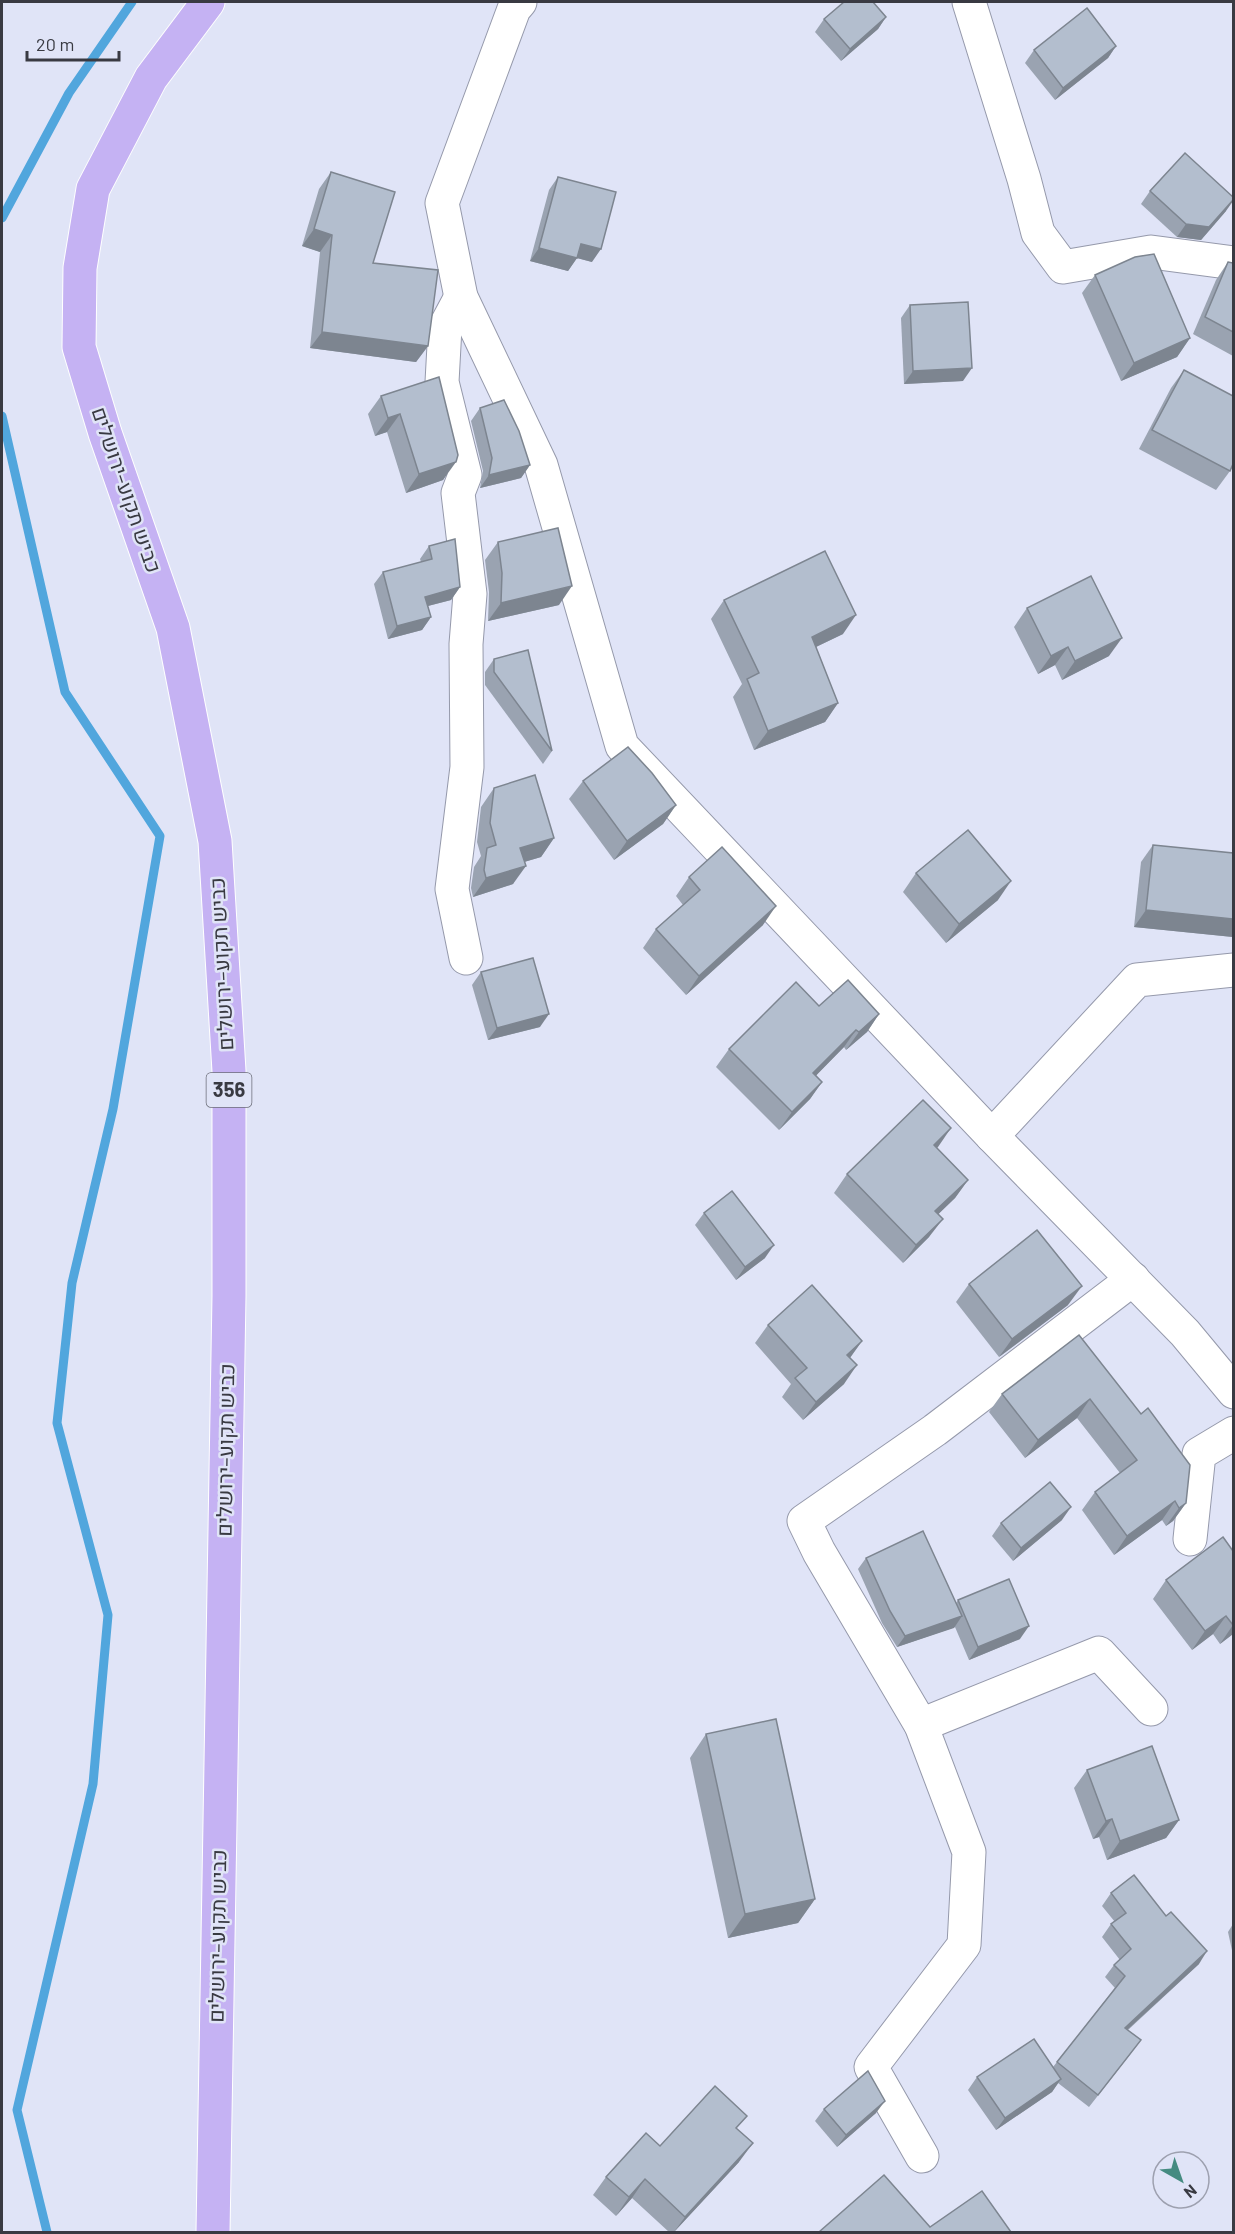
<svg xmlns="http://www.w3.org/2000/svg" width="1235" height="2234" font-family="Barlow,Heebo,sans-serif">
  <rect width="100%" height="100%" fill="#e0e4f7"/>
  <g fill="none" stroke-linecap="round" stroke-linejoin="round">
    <g stroke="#51a6dd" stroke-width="9">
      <polyline points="2,218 69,93 132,2"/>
      <polyline points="2,416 65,692 160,836 113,1109 72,1283 57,1423 108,1615 93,1784 17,2110 47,2232"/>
    </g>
    <g stroke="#9599ab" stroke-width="35">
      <g id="minor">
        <polyline points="520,2 514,9 442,203 461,297 541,465 622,746 992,1136 1185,1333 1234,1392"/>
        <polyline points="969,2 1024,179 1038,233 1063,267 1151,252 1234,263"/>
        <polyline points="461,297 445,327 442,382 465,475 458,493 470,594 466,644 467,767 452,889 466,958"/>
        <polyline points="992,1136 1137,980 1234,970"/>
        <polyline points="1190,1539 1199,1454 1234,1433"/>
        <polyline points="921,1725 1099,1653 1151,1709"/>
        <polyline points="922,2156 871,2067 964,1945 969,1852 921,1725 819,1552 804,1521 935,1430 1133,1279"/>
      </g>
    </g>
    <g stroke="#fff" stroke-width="35">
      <polyline id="major" points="208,2 151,78 93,189 80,268 79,347 105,433 173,628 215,841 229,1071 229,1296 213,2232"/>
    </g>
    <use href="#minor" stroke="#fff" stroke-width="33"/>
    <use href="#major" stroke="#c5b2f3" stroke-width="33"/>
  </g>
  <g fill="#9aa3b1">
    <polygon points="886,17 878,29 841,61 815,32 824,19"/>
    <polygon points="1116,46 1108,58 1055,100 1025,63 1034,50"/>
    <polygon points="331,172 373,263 428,346 416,362 310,348 320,252 302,246 319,189"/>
    <polygon points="558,177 592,262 577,258 568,271 530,261 549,190"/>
    <polygon points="1150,191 1226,211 1201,240 1177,237 1141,204"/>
    <polygon points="1228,262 1233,263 1233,356 1193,334 1216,280"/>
    <polygon points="1095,275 1190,338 1177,357 1121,381 1082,293"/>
    <polygon points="910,305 963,381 904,384 901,318"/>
    <polygon points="1184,370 1230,471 1216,490 1139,449 1171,388"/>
    <polygon points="381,396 458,455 443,480 406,493 387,432 375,436 368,414"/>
    <polygon points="480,408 530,465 521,478 480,488 483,471 471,421"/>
    <polygon points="498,542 559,605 488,621 489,592 485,560"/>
    <polygon points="429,546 460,587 451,600 428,606 431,617 422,630 388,639 374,584 383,572 421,562 420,559"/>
    <polygon points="724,600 843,634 816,647 838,703 825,722 754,750 733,697 742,684 711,619"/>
    <polygon points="1027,608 1109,656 1062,680 1055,665 1038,674 1014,627"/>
    <polygon points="494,659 552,751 543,764 485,685 485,672"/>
    <polygon points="583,781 676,805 663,824 614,860 569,799"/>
    <polygon points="494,788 554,838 541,857 524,862 513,884 473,897 471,888 474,867 481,856 477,842 481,807"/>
    <polygon points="1153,845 1233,853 1233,937 1134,927 1141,862"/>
    <polygon points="916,873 998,900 946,943 903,892"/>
    <polygon points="689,877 763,925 686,995 643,948 656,929 683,905 676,896"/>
    <polygon points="481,972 540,1027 488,1040 472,985"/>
    <polygon points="879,1014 867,1032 846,1050 844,1047 816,1075 822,1082 810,1099 779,1130 716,1067 729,1049"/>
    <polygon points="936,1148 968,1180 955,1198 938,1214 929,1237 903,1263 834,1193 847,1174"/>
    <polygon points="704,1213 765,1258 736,1280 695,1225"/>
    <polygon points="969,1284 1068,1305 999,1357 956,1302"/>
    <polygon points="768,1325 862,1341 850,1358 844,1384 803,1420 782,1397 791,1384 755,1343"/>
    <polygon points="1079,1335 1186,1503 1173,1521 1166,1526 1162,1520 1114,1555 1082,1510 1095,1492 1120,1473 1077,1418 1025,1458 989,1412 1002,1394"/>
    <polygon points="1062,1520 1013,1561 992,1536 1001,1523"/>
    <polygon points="1233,1551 1233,1634 1220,1644 1213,1634 1192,1650 1153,1599 1166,1580"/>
    <polygon points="866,1558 956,1603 958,1600 1020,1639 969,1660 955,1627 897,1647 882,1623 858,1569"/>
    <polygon points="706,1734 815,1899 798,1923 728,1938 690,1758"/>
    <polygon points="1087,1770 1179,1820 1166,1838 1107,1860 1099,1837 1093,1839 1074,1788"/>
    <polygon points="1111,1893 1199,1964 1128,2030 1132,2052 1089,2107 1058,2083 1052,2092 996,2130 968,2090 977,2077 1053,2067 1115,1988 1105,1977 1114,1965 1120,1960 1102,1937 1111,1924 1115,1922 1102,1906"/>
    <polygon points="1233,1924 1233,1955 1228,1932"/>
    <polygon points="824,2109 876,2113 837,2147 815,2121"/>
    <polygon points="738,2129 739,2162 674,2232 669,2232 632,2198 616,2216 593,2195 606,2177 660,2146"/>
  </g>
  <g fill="#7d8590">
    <polygon points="886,17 878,29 841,61 850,49"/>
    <polygon points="1116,46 1108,58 1055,100 1063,88"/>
    <polygon points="1233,201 1226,211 1201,240 1177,237 1186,224"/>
    <polygon points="314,229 332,235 320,252 302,246"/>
    <polygon points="581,244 601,249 592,262 577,258 568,271 530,261 539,248"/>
    <polygon points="322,332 428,346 416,362 310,348"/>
    <polygon points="1190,338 1177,357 1121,381 1134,363"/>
    <polygon points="972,368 963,381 904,384 913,371"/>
    <polygon points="400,414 387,432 375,436 388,418"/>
    <polygon points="456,462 443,480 406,493 419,474"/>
    <polygon points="530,465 521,478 480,488 489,475"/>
    <polygon points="572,586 559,605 488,621 501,603"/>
    <polygon points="460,587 451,600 416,609 425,597"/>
    <polygon points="856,615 843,634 799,655 812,637"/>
    <polygon points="431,617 422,630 388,639 397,626"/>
    <polygon points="1122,638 1109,656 1062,680 1075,661"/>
    <polygon points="1068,647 1055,665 1038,674 1051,656"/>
    <polygon points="838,703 825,722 754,750 768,731"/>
    <polygon points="676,805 663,824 614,860 627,841"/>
    <polygon points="554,838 541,857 507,867 520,848"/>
    <polygon points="526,866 513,884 473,897 486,878"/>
    <polygon points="1011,881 998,900 946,943 959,924"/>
    <polygon points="776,906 763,925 686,995 699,976"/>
    <polygon points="1146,910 1233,919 1233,937 1134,927"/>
    <polygon points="549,1014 540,1027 488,1040 497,1028"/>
    <polygon points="879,1014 867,1032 846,1050 859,1032"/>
    <polygon points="856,1030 844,1047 801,1091 813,1073"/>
    <polygon points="822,1082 810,1099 779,1130 792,1112"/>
    <polygon points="951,1128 938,1147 921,1164 934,1145"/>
    <polygon points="968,1180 955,1198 922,1230 935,1211"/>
    <polygon points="943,1219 929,1237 903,1263 916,1245"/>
    <polygon points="774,1245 765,1258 736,1280 745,1267"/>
    <polygon points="1082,1286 1068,1305 999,1357 1012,1339"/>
    <polygon points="862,1341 849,1359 847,1355"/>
    <polygon points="857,1365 844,1384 803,1420 816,1402"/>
    <polygon points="1090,1399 1077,1418 1025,1458 1038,1440"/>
    <polygon points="1175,1501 1162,1520 1114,1555 1127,1536"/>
    <polygon points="1186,1503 1173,1521 1166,1526 1179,1508"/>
    <polygon points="1071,1507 1062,1520 1013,1561 1021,1548"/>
    <polygon points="962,1616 954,1628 897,1647 905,1636"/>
    <polygon points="1226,1616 1213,1634 1192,1650 1205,1631"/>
    <polygon points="1233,1625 1233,1634 1220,1644"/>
    <polygon points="1029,1626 1020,1639 969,1660 978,1647"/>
    <polygon points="1112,1819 1099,1837 1093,1839 1106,1821"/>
    <polygon points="1179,1820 1166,1838 1107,1860 1120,1841"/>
    <polygon points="815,1899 798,1923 728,1938 745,1914"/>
    <polygon points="1207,1951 1199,1964 1116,2040 1125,2028"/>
    <polygon points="1061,2079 1052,2092 996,2130 1005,2118"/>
    <polygon points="885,2101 876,2113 837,2147 846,2135"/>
    <polygon points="753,2143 739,2162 674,2232 685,2217"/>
    <polygon points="645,2179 632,2198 616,2216 629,2197"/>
  </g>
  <g fill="#b3bece" stroke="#7d8590" stroke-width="1.5">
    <polygon points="844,2 873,2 886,17 850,49 824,19"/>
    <polygon points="1087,8 1116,46 1063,88 1034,50"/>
    <polygon points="1185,153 1233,197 1233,200 1209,227 1186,224 1150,191"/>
    <polygon points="331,172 395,192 373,263 438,270 428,346 322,332 332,235 314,229"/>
    <polygon points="558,177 616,192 601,249 581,244 577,258 539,248"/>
    <polygon points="1154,254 1190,338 1134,363 1095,275 1135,257"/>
    <polygon points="1228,262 1233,263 1233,332 1205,317"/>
    <polygon points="968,302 972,368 913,371 910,305"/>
    <polygon points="1184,370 1233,396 1233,464 1230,471 1152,430"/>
    <polygon points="439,377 458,455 456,462 419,474 400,414 388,418 381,396"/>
    <polygon points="504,400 519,431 530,465 489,475 492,458 480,408"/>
    <polygon points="558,528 572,586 501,603 502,573 498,542"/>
    <polygon points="455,539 460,587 425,597 431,617 397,626 383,572 432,559 429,546"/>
    <polygon points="825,551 856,615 812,637 838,703 768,731 747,679 759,673 724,600"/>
    <polygon points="1091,576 1122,638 1075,661 1068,647 1051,656 1027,608"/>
    <polygon points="528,650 552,751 494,672 494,659"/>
    <polygon points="628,747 652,773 676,805 627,841 583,781"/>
    <polygon points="535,775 554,838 520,848 526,866 486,878 484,870 487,848 496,845 490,823 494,788"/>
    <polygon points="968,830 1011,881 959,924 916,873"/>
    <polygon points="1153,845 1233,853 1233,919 1146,910"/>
    <polygon points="722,847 776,906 699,976 656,929 700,890 689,877"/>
    <polygon points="533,958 549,1014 497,1028 481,972"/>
    <polygon points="848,980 879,1014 859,1032 856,1030 813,1073 822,1082 792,1112 729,1049 796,982 819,1006"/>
    <polygon points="923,1100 951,1128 934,1145 968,1180 935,1211 943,1219 916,1245 847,1174"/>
    <polygon points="732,1191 774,1245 745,1267 704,1213"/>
    <polygon points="1037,1230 1082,1286 1012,1339 969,1284"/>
    <polygon points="812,1285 862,1341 847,1355 857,1365 816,1402 795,1378 807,1368 768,1325"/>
    <polygon points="1079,1335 1141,1414 1148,1408 1190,1465 1186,1503 1179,1508 1175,1501 1127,1536 1095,1492 1137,1460 1090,1399 1038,1440 1002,1394"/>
    <polygon points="1050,1482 1071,1507 1021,1548 1001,1523"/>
    <polygon points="923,1531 962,1616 905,1636 890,1611 866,1558"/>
    <polygon points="1223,1537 1233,1551 1233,1625 1226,1616 1205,1631 1166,1580"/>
    <polygon points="1009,1579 1029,1626 978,1647 958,1600"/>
    <polygon points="776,1719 815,1899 745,1914 706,1734"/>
    <polygon points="1152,1746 1179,1820 1120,1841 1112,1819 1106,1821 1087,1770"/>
    <polygon points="1134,1875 1166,1916 1171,1912 1207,1951 1125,2028 1141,2040 1098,2095 1057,2062 1125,1976 1114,1965 1131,1949 1111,1924 1126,1913 1111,1893"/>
    <polygon points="1034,2039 1061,2079 1005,2118 977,2077"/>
    <polygon points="868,2071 885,2101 846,2135 824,2109"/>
    <polygon points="715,2086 747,2116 736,2128 753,2143 685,2217 645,2179 629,2197 606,2177 646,2133 660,2146"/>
    <polygon points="884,2175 930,2227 982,2191 1011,2232 819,2232"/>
  </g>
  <g text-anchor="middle" stroke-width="5" stroke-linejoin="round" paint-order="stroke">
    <rect fill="#e0e4f7" stroke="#6b6d78" stroke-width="1.5" x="206.5" y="1073" width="45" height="34" rx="4.5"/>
    <g font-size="20" font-weight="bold" fill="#393a42">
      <text x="229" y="1097">356</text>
    </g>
    <g font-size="21" fill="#393a42" stroke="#e0e4f7">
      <text transform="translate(126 490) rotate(71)" y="7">כביש תקוע–ירושלים</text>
      <text transform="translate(222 964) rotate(-93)" y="7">כביש תקוע–ירושלים</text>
      <text transform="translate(226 1450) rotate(-89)" y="7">כביש תקוע–ירושלים</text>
      <text transform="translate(218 1936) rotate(-89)" y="7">כביש תקוע–ירושלים</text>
    </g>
  </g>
  <rect width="1235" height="2234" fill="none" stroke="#393a42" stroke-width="6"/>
  <g transform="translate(1181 2180) rotate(140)"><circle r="28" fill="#e0e4f7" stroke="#9da0af" stroke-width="1.5"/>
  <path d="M0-4.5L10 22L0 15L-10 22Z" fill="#458b81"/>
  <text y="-9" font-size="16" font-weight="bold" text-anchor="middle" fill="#393a42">N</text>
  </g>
  <path d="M27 51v9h92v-9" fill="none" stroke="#393a42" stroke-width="3"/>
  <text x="36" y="51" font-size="18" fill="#393a42" stroke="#e0e4f7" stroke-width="4.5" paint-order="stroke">20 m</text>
</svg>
